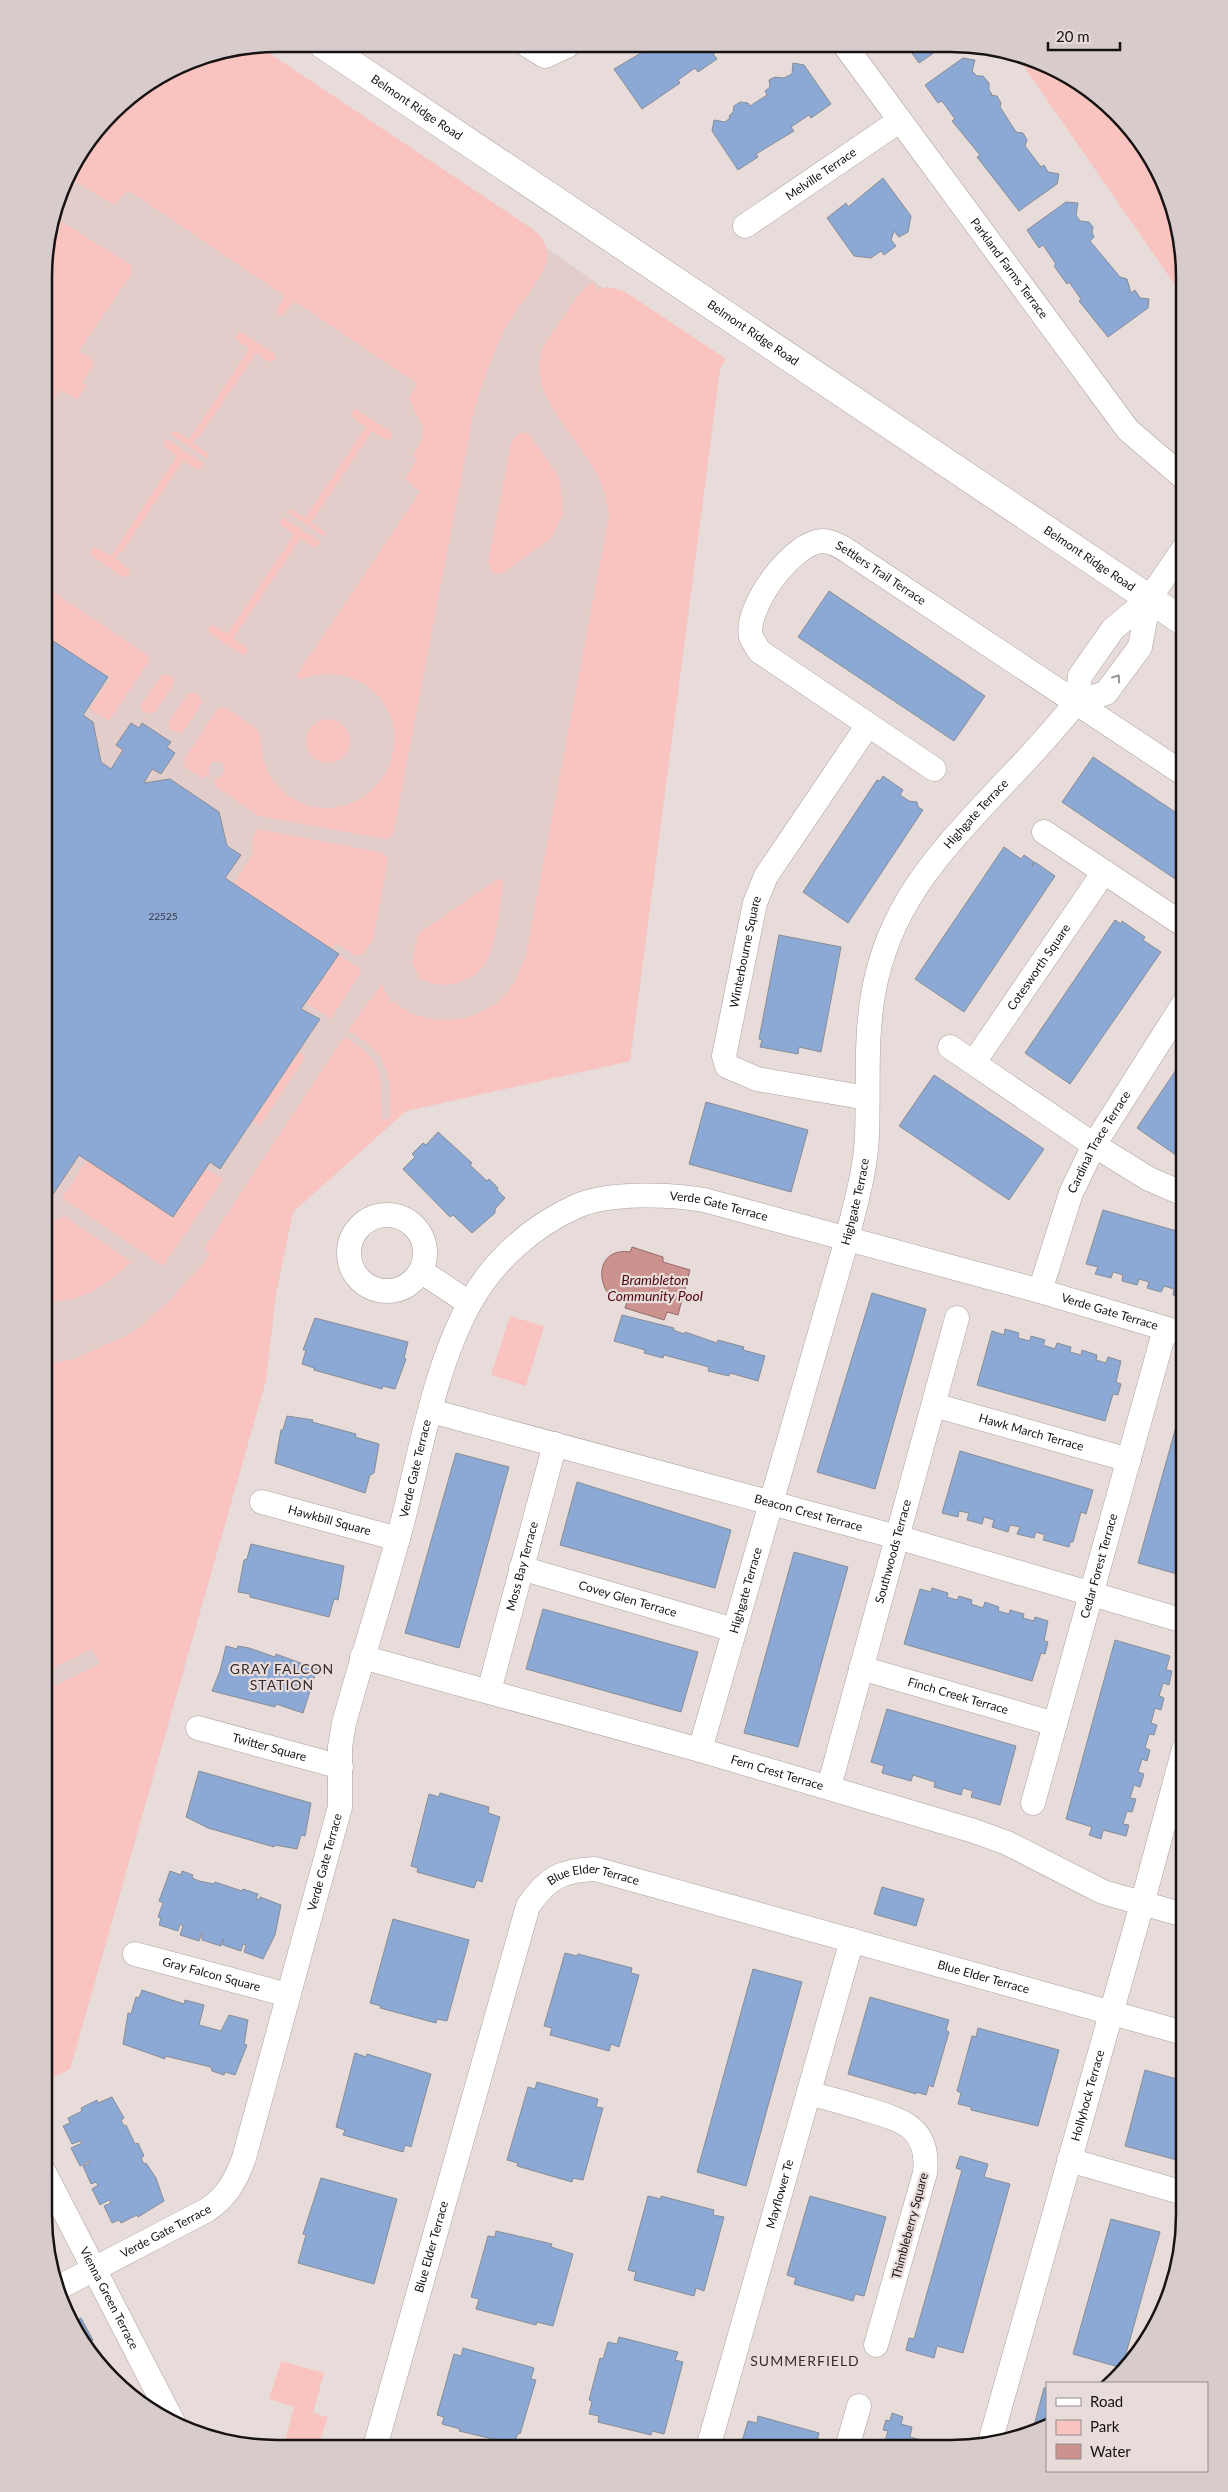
<svg xmlns="http://www.w3.org/2000/svg" width="1228" height="2492" font-family="Lato,sans-serif">
  <rect width="100%" height="100%" fill="#e8dcdb"/>
  <polygon fill="#e2cdcb" points="188,61 449,180 720,369 630,1061 406,1111 293,1212 276,1293 266,1380 70,2069 44,2082 44,262 68,174 123,102"/>
  <g fill="#f9c3bf">
    <path d="M260 47 534 230C543 238 549 248 547 260 544 276 516 309 507 325 493 352 483 381 474 411L393 835 386 839 259 816 215 786 214 779 221 777 225 771 223 763 217 761 211 763 208 770 210 774 202 778 185 767 184 760 218 708 225 707 258 730C263 745 261 760 269 774 308 838 399 805 394 732 393 713 381 695 366 685 345 672 323 671 301 679L296 676 420 492 405 479 417 460 413 456C434 424 418 426 409 398L418 384 294 301 283 315 279 316 276 311 285 296 128 190 115 205 67 177 123 102 188 61Z"/>
    <path d="M1016 55C1028 59 1041 62 1052 67 1062 71 1072 80 1081 86 1154 135 1184 211 1184 298Z"/>
    <polygon points="56,218 131,265 132,273 79,351 91,358 93,367 82,382 87,386 77,399 61,390 44,414 44,262"/>
    <path d="M593 282 597 290 607 287 624 291 726 359 720 369 630 1061 406 1111 293 1212 276 1293 266 1380 70 2069 44 2082V1686L46 1690 100 1664 92 1649 44 1672V1364L75 1359 134 1332 169 1301 210 1256 205 1247 344 1037C388 1063 379 1073 382 1120L389 1118C393 1073 387 1053 348 1030L382 984 391 1003 394 1001C423 1029 477 1025 504 996 515 984 520 970 526 955L609 516C607 503 605 491 599 479 582 440 524 394 543 348 547 339 554 330 560 322 570 308 578 292 593 282Z"/>
    <polygon points="239,331 275,354 276,359 269,362 256,353 199,437 197,436 193,443 209,454 208,459 169,433 175,431 189,439 249,349 235,338"/>
    <polygon points="355,409 392,432 392,438 386,440 372,431 311,522 324,531 325,537 286,511 293,510 305,518 366,427 353,418 352,413"/>
    <polygon points="522,432 529,434 560,479 563,514 551,538 503,573 496,574 491,571 488,562 511,444 517,434"/>
    <polygon points="165,438 204,464 198,470 183,461 121,553 119,552 115,558 130,570 129,576 123,577 91,555 91,550 94,547 111,556 177,456 164,447"/>
    <polygon points="282,517 321,542 315,548 300,539 233,638 247,647 248,652 243,655 209,633 208,628 213,625 227,634 294,535 280,524"/>
    <polygon points="44,586 147,655 149,661 109,721 90,709 110,678 44,634"/>
    <polygon points="166,674 173,678 174,684 154,713 149,714 142,711 140,706 161,676"/>
    <polygon points="193,692 200,697 202,703 183,732 177,733 170,729 168,723 188,694"/>
    <circle cx="328" cy="741" r="22"/>
    <polygon points="258,829 384,853 388,860 373,939 364,954 356,956 336,943 332,949 234,883 252,855 252,838"/>
    <path d="M499 878 504 883C499 906 498 935 488 958 476 984 443 992 419 978L412 962 418 934Z"/>
    <polygon points="339,955 362,970 331,1019 307,1003"/>
    <polygon points="299,1052 306,1056 260,1126 253,1121"/>
    <polygon points="87,1160 173,1218 206,1169 223,1179 163,1266 62,1198"/>
    <path d="M64 1216 132 1262C102 1287 85 1301 44 1302V1227Z"/>
    <polygon points="510,1316 544,1326 526,1386 491,1375"/>
    <polygon points="281,2361 324,2373 313,2413 328,2417 318,2446 284,2445 294,2407 269,2399"/>
  </g>
  <path fill="#cc928e" stroke="#966c69" d="M632 1247 663 1257V1262L690 1270 678 1315 667 1312 664 1320 625 1308 628 1299 607 1292C595 1271 604 1248 630 1252Z"/>
  <g fill="#8ca8d4" stroke="#878d95">
    <polygon points="651,47 651,46 724,47 713,54 717,59 698,72 695,68 678,80 680,83 642,109 614,69"/>
    <polygon points="908,48 941,48 919,63"/>
    <polygon points="963,58 975,60 972,71 977,76 983,76 989,83 989,90 992,94 990,95 997,96 1001,103 1000,107 1016,132 1023,133 1027,140 1025,146 1041,167 1044,165 1048,172 1059,174 1057,184 1019,211 977,157 980,155 952,121 955,119 942,101 938,103 925,85"/>
    <polygon points="793,63 804,65 831,104 811,118 809,115 791,127 794,131 756,154 758,157 738,170 712,131 714,120 725,122 730,118 729,116 733,112 734,106 740,102 748,103 750,106 767,95 765,91 770,87 769,80 775,77 784,78 792,74"/>
    <polygon points="883,178 911,216 908,232 899,237 894,231 891,240 896,246 884,255 881,251 871,258 854,256 827,218 846,203 848,207"/>
    <polygon points="1066,202 1078,203 1076,215 1080,221 1089,222 1093,227 1092,232 1094,237 1090,241 1120,277 1127,279 1131,293 1135,290 1140,298 1149,299 1148,308 1108,337 1079,301 1081,299 1069,282 1067,284 1054,266 1056,264 1043,245 1039,248 1027,230"/>
    <polygon points="829,591 985,696 954,741 798,637"/>
    <polygon points="44,635 108,677 83,715 93,722 101,762 111,769 123,750 116,745 131,723 139,728 142,723 171,742 167,747 175,753 161,774 152,769 144,783 170,779 219,812 227,846 241,855 225,878 339,954 301,1009 320,1019 220,1169 210,1162 173,1217 79,1155 46,1205 44,1203"/>
    <polygon points="1093,757 1184,818 1184,885 1062,802"/>
    <polygon points="883,776 903,790 900,795 909,801 917,802 918,807 923,810 848,923 803,892 877,780 880,781"/>
    <polygon points="1004,847 1021,859 1024,855 1034,862 1032,866 1035,862 1055,876 964,1012 915,979"/>
    <polygon points="1115,920 1121,924 1122,921 1145,937 1143,940 1161,952 1070,1084 1025,1053"/>
    <polygon points="779,935 841,947 821,1052 799,1047 798,1054 760,1047 762,1040 759,1039"/>
    <polygon points="1184,1058 1184,1158 1183,1160 1137,1128"/>
    <polygon points="934,1075 1044,1149 1009,1200 899,1126"/>
    <polygon points="706,1102 808,1130 791,1192 689,1164"/>
    <polygon points="438,1132 472,1163 470,1165 487,1181 489,1179 498,1188 497,1190 505,1198 495,1209 495,1213 472,1233 453,1215 450,1217 403,1169 415,1157 412,1154 423,1143 426,1145"/>
    <polygon points="1103,1210 1184,1233 1184,1298 1173,1295 1174,1289 1164,1286 1161,1292 1147,1288 1149,1282 1139,1279 1137,1285 1122,1281 1123,1275 1113,1272 1111,1278 1095,1274 1098,1267 1086,1264"/>
    <polygon points="872,1293 926,1309 875,1489 817,1472"/>
    <polygon points="622,1315 674,1328 673,1330 684,1334 685,1332 717,1343 718,1340 744,1347 743,1350 765,1356 758,1381 730,1373 729,1376 708,1371 709,1367 664,1355 663,1358 644,1353 645,1350 614,1341"/>
    <polygon points="315,1318 408,1342 404,1358 406,1359 395,1389 383,1386 382,1389 314,1370 314,1368 302,1364 306,1350 303,1350"/>
    <polygon points="1005,1329 1019,1333 1018,1338 1030,1341 1031,1336 1045,1340 1043,1345 1055,1349 1057,1343 1071,1347 1070,1352 1081,1355 1082,1350 1097,1355 1096,1360 1106,1363 1108,1357 1121,1361 1116,1382 1121,1384 1118,1395 1113,1394 1105,1421 977,1385 992,1331 1004,1335"/>
    <polygon points="1184,1398 1184,1576 1138,1563"/>
    <polygon points="287,1416 313,1420 312,1422 356,1434 355,1437 379,1444 374,1473 370,1475 365,1493 275,1463 281,1430 283,1430"/>
    <polygon points="960,1451 1093,1490 1086,1514 1081,1512 1073,1542 1070,1542 1069,1547 1043,1540 1045,1535 1036,1532 1034,1538 1017,1534 1020,1527 1010,1525 1008,1532 992,1527 994,1520 984,1517 982,1524 967,1520 969,1513 959,1511 958,1517 942,1513"/>
    <polygon points="456,1453 509,1467 459,1648 405,1633"/>
    <polygon points="577,1482 731,1530 715,1588 560,1545"/>
    <polygon points="251,1544 344,1566 338,1600 334,1599 329,1617 250,1597 250,1594 238,1592 244,1560 247,1559"/>
    <polygon points="794,1552 848,1567 798,1747 744,1733"/>
    <polygon points="932,1588 948,1593 947,1597 957,1600 959,1596 972,1600 971,1604 983,1608 985,1602 999,1607 998,1611 1009,1614 1010,1610 1024,1614 1023,1618 1034,1621 1035,1617 1048,1621 1044,1641 1048,1642 1045,1654 1041,1653 1032,1681 904,1644 920,1589 931,1592"/>
    <polygon points="543,1609 698,1652 681,1712 526,1669"/>
    <polygon points="1115,1640 1170,1656 1166,1670 1172,1671 1169,1685 1163,1683 1159,1696 1164,1698 1161,1710 1155,1708 1151,1723 1157,1725 1154,1735 1149,1734 1145,1748 1150,1750 1147,1761 1142,1759 1138,1772 1144,1774 1140,1787 1134,1785 1130,1798 1136,1799 1132,1812 1127,1811 1123,1824 1129,1825 1126,1836 1103,1830 1101,1839 1089,1835 1092,1827 1066,1819"/>
    <polygon points="226,1646 237,1649 238,1646 249,1648 275,1657 276,1654 317,1669 303,1713 276,1704 275,1707 212,1691 220,1671"/>
    <polygon points="887,1709 1016,1746 1000,1805 971,1797 973,1791 963,1788 961,1795 934,1787 935,1782 913,1775 911,1781 882,1773 884,1766 871,1762"/>
    <polygon points="199,1771 311,1803 305,1836 301,1835 297,1849 275,1845 274,1847 250,1840 208,1828 186,1817"/>
    <polygon points="440,1793 489,1807 488,1813 500,1817 482,1882 477,1880 474,1888 417,1872 418,1868 411,1866 429,1794 439,1797"/>
    <polygon points="170,1871 181,1875 182,1871 193,1875 192,1878 199,1881 214,1884 215,1882 242,1891 243,1889 258,1894 256,1899 259,1900 260,1897 281,1905 275,1935 263,1959 244,1952 246,1945 243,1944 241,1951 223,1945 223,1939 221,1946 202,1940 202,1933 199,1941 180,1935 183,1926 180,1924 178,1931 159,1925 161,1918 158,1917 163,1903 159,1901"/>
    <polygon points="882,1887 924,1899 916,1926 874,1914"/>
    <polygon points="393,1919 469,1940 447,2021 437,2019 436,2023 380,2008 381,2006 370,2003"/>
    <polygon points="565,1953 577,1956 578,1954 632,1968 631,1973 639,1975 619,2047 611,2044 609,2051 550,2035 552,2028 544,2026"/>
    <polygon points="753,1969 802,1982 746,2186 697,2172"/>
    <polygon points="142,1990 184,2004 185,2000 204,2005 199,2025 221,2031 229,2015 248,2020 244,2044 247,2045 235,2075 225,2072 224,2075 212,2071 211,2067 165,2056 165,2059 123,2044 128,2013 131,2014 136,1997 139,1998"/>
    <polygon points="870,1997 949,2020 946,2030 949,2032 933,2087 929,2085 926,2095 916,2092 916,2094 848,2074"/>
    <polygon points="978,2028 1059,2050 1038,2126 971,2110 971,2107 958,2104 961,2093 957,2091 972,2036 976,2037"/>
    <polygon points="355,2053 366,2057 367,2054 431,2074 411,2147 405,2145 403,2152 343,2135 345,2130 336,2127"/>
    <polygon points="1145,2070 1184,2081 1184,2162 1125,2146"/>
    <polygon points="537,2082 598,2099 596,2107 603,2108 583,2180 573,2178 572,2182 517,2166 518,2163 507,2160 528,2087 535,2089"/>
    <polygon points="112,2097 124,2118 121,2120 124,2126 126,2125 135,2144 138,2143 144,2156 141,2158 144,2164 146,2163 156,2178 164,2201 138,2217 137,2215 121,2223 119,2220 112,2223 104,2206 111,2203 109,2200 100,2205 92,2189 98,2185 96,2182 91,2184 83,2166 90,2163 90,2161 80,2166 71,2148 82,2143 80,2141 72,2144 63,2126 70,2123 68,2118 82,2111 81,2108 97,2100 98,2103"/>
    <polygon points="960,2156 988,2164 984,2177 1010,2184 963,2353 937,2346 934,2358 906,2350 909,2338 914,2339 962,2170 956,2168"/>
    <polygon points="321,2178 397,2199 374,2284 298,2263 306,2235 303,2234"/>
    <polygon points="648,2196 661,2199 661,2196 714,2210 713,2215 724,2217 704,2291 696,2288 694,2296 634,2280 636,2272 628,2270"/>
    <polygon points="810,2196 886,2217 864,2296 855,2294 853,2301 794,2284 796,2278 787,2275"/>
    <polygon points="1111,2219 1160,2232 1122,2368 1073,2354"/>
    <polygon points="496,2231 552,2244 551,2247 573,2254 553,2326 537,2322 536,2325 476,2309 479,2299 471,2297 488,2236 495,2237"/>
    <polygon points="81,2318 93,2340 83,2345 72,2322"/>
    <polygon points="619,2337 678,2352 675,2360 683,2362 664,2434 652,2431 651,2435 598,2422 599,2416 589,2414 592,2401 589,2400 600,2358 603,2359 608,2342 617,2344"/>
    <polygon points="463,2348 534,2368 531,2379 536,2380 520,2434 518,2433 514,2444 459,2431 460,2429 442,2424 444,2417 437,2415 454,2354 461,2356"/>
    <polygon points="1044,2388 1047,2388 1047,2426 1032,2433"/>
    <polygon points="892,2413 903,2417 901,2424 912,2427 910,2437 937,2444 935,2448 883,2448 888,2431 883,2430 886,2420 890,2421"/>
    <polygon points="758,2416 819,2433 817,2441 824,2443 823,2448 740,2448 748,2421 757,2423"/>
  </g>
  <g fill="none" stroke-linecap="round" stroke-linejoin="round">
    <g stroke="#aca09f" stroke-width="25">
      <g id="minor">
        <polyline points="527,45 545,56 567,46"/>
        <path id="s1" d="M846 47 1128 430 1184 478"/>
        <path id="s2" d="M745 226 899 121"/>
        <polyline points="1077,702 1080,676 1113,629 1149,599 1184,548"/>
        <path id="s3" d="M934 769 759 651C757 647 753 641 751 637 744 608 793 541 823 541 836 542 848 551 858 558L1184 774"/>
        <polyline points="1044,832 1184,925"/>
        <polyline points="950,1047 1094,1145 1149,1179 1184,1194"/>
        <path id="s4" d="M974 1062 1104 872"/>
        <path id="s5" d="M867 1098 757 1079 727 1066 724 1056 755 903 766 876 868 725"/>
        <circle cx="387" cy="1253" r="38"/>
        <polyline points="421,1271 469,1303"/>
        <path id="s6" d="M1040 1291 1071 1193 1094 1145 1184 1003"/>
        <path id="s7" d="M934 1405 1129 1460"/>
        <path id="s8" d="M431 1411 897 1537 1184 1621"/>
        <path id="s9" d="M262 1502 398 1539"/>
        <path id="s10" d="M521 1568 734 1630"/>
        <path id="s11" d="M362 1657 700 1750 974 1831 1007 1843 1103 1892 1184 1915"/>
        <path id="s12" d="M861 1668 1055 1724"/>
        <path id="s13" d="M489 1691 555 1444"/>
        <path id="s14" d="M198 1728 341 1767"/>
        <path id="s15" d="M700 1750 847 1239C855 1205 866 1170 867 1135 869 1088 865 1042 873 995 889 900 946 846 1009 778 1033 754 1055 728 1077 702L1106 693 1140 647 1149 599"/>
        <path id="s16" d="M829 1787 957 1318"/>
        <path id="s17" d="M1033 1803 1165 1329"/>
        <path id="s18" d="M135 1954 288 1995"/>
        <path d="M809 2093C827 2098 846 2103 865 2109 902 2120 930 2127 925 2173L876 2345"/>
        <polyline points="1069,2160 1184,2193"/>
        <path id="s19" d="M44 2172 174 2424"/>
        <path id="s20" d="M56 2289 207 2210C227 2197 236 2180 244 2158L340 1807V1747L344 1723C363 1654 386 1585 404 1516 421 1449 436 1364 470 1303 493 1261 532 1226 577 1206 609 1192 670 1194 704 1200L1040 1291 1184 1334"/>
        <path id="s21" d="M990 2442 1144 1897 1184 1749"/>
        <path id="s22" d="M375 2447 528 1906C547 1878 562 1870 595 1869L1184 2033"/>
        <path id="s23" d="M708 2448 852 1940"/>
        <polyline points="847,2448 859,2406"/>
      </g>
    </g>
    <g stroke="#aca09f" stroke-width="29">
      <g id="secondary">
        <path id="s24" d="M322 44 1184 622"/>
      </g>
    </g>
    <use href="#minor" stroke="#fff" stroke-width="24"/>
    <use href="#secondary" stroke="#fff" stroke-width="28"/>
  </g>
  <defs><path id="oneway-chevron" d="M-2-3.5L2.5 0L-2 3.5" fill="none" stroke-width="1.6" stroke-linecap="round" stroke-linejoin="round" transform="scale(1.25)"/></defs>
  <use stroke="#979595" href="#oneway-chevron" transform="translate(1117 678) rotate(-54)"/>
  <g text-anchor="middle" stroke-width="4.5" stroke-linejoin="round" paint-order="stroke">
    <g font-size="10" fill="#343843">
      <text x="163" y="920">22525</text>
    </g>
    <g font-size="12" fill="#171313" stroke="#e8dcdb">
      <text dy="4" stroke="none"><textPath href="#s24" startOffset="114">Belmont Ridge Road</textPath></text>
      <text dy="4" stroke="none"><textPath href="#s2" startOffset="92">Melville Terrace</textPath></text>
      <text dy="4" stroke="none"><textPath href="#s1" startOffset="275">Parkland Farms Terrace</textPath></text>
      <text dy="4" stroke="none"><textPath href="#s24" startOffset="519">Belmont Ridge Road</textPath></text>
      <text dy="4" stroke="none"><textPath href="#s24" startOffset="924">Belmont Ridge Road</textPath></text>
      <text dy="4" stroke="none"><textPath href="#s3" startOffset="422">Settlers Trail Terrace</textPath></text>
      <text dy="4" stroke="none"><textPath href="#s15" startOffset="990">Highgate Terrace</textPath></text>
      <text dy="4" stroke="none"><textPath href="#s5" startOffset="261">Winterbourne Square</textPath></text>
      <text dy="4" stroke="none"><textPath href="#s4" startOffset="115">Cotesworth Square</textPath></text>
      <text dy="4" stroke="none"><textPath href="#s6" startOffset="161">Cardinal Trace Terrace</textPath></text>
      <text dy="4" stroke="none"><textPath href="#s15" startOffset="570">Highgate Terrace</textPath></text>
      <text dy="4" stroke="none"><textPath href="#s20" startOffset="1414">Verde Gate Terrace</textPath></text>
      <text dy="4" stroke="none"><textPath href="#s20" startOffset="1819">Verde Gate Terrace</textPath></text>
      <text dy="4" stroke="none"><textPath href="#s7" startOffset="101">Hawk March Terrace</textPath></text>
      <text dy="4" stroke="none"><textPath href="#s20" startOffset="948">Verde Gate Terrace</textPath></text>
      <text dy="4" stroke="none"><textPath href="#s8" startOffset="391">Beacon Crest Terrace</textPath></text>
      <text dy="4" stroke="none"><textPath href="#s9" startOffset="70">Hawkbill Square</textPath></text>
      <text dy="4" stroke="none"><textPath href="#s16" startOffset="244">Southwoods Terrace</textPath></text>
      <text dy="4" stroke="none"><textPath href="#s17" startOffset="246">Cedar Forest Terrace</textPath></text>
      <text dy="4" stroke="none"><textPath href="#s13" startOffset="129">Moss Bay Terrace</textPath></text>
      <text dy="4" stroke="none"><textPath href="#s15" startOffset="166">Highgate Terrace</textPath></text>
      <text dy="4" stroke="none"><textPath href="#s10" startOffset="111">Covey Glen Terrace</textPath></text>
      <text dy="4" stroke="none"><textPath href="#s12" startOffset="101">Finch Creek Terrace</textPath></text>
      <text dy="4" stroke="none"><textPath href="#s14" startOffset="74">Twitter Square</textPath></text>
      <text dy="4" stroke="none"><textPath href="#s11" startOffset="431">Fern Crest Terrace</textPath></text>
      <text dy="4" stroke="none"><textPath href="#s20" startOffset="542">Verde Gate Terrace</textPath></text>
      <text dy="4" stroke="none"><textPath href="#s22" startOffset="641">Blue Elder Terrace</textPath></text>
      <text dy="4" stroke="none"><textPath href="#s18" startOffset="79">Gray Falcon Square</textPath></text>
      <text dy="4" stroke="none"><textPath href="#s22" startOffset="1046">Blue Elder Terrace</textPath></text>
      <text dy="4" stroke="none"><textPath href="#s21" startOffset="360">Hollyhock Terrace</textPath></text>
      <text dy="4" stroke="none"><textPath href="#s23" startOffset="264">Mayflower Te</textPath></text>
      <text transform="translate(910 2226) rotate(-75)" y="4">Thimbleberry Square</text>
      <text dy="4" stroke="none"><textPath href="#s20" startOffset="124">Verde Gate Terrace</textPath></text>
      <text dy="4" stroke="none"><textPath href="#s22" startOffset="208">Blue Elder Terrace</textPath></text>
      <text dy="4" stroke="none"><textPath href="#s19" startOffset="142">Vienna Green Terrace</textPath></text>
    </g>
    <g font-size="14" font-style="italic" fill="#50090f" stroke="#e8dcdb">
      <text x="655" y="1285">Brambleton<tspan x="655" dy="16">Community Pool</tspan></text>
    </g>
    <g font-size="14" letter-spacing="1" fill="#352c2b" stroke="#e8dcdb">
      <text x="282" y="1674">GRAY FALCON<tspan x="282" dy="16">STATION</tspan></text>
      <text x="805" y="2366">SUMMERFIELD</text>
    </g>
  </g>
  <path d="M0 0H1228V2492H0ZM277 52H951A225 225 0 0 1 1176 277V2215A225 225 0 0 1 951 2440H277A225 225 0 0 1 52 2215V277A225 225 0 0 1 277 52Z" fill="#d7cccb" fill-rule="evenodd"/>
  <path fill="none" stroke="#171313" stroke-width="2.5" d="M277 52H951A225 225 0 0 1 1176 277V2215A225 225 0 0 1 951 2440H277A225 225 0 0 1 52 2215V277A225 225 0 0 1 277 52Z"/>
  <rect x="1046" y="2382" width="162" height="90" fill="#e8dcdb" stroke="#948c8b"/>
  <rect x="1056" y="2398" width="25" height="8" fill="#ffffff" stroke="#948c8b"/>
  <text x="1090" y="2407" font-size="15" fill="#171313">Road</text>
  <rect x="1056" y="2420" width="25" height="15" fill="#f9c3bf" stroke="#948c8b"/>
  <text x="1090" y="2432" font-size="15" fill="#171313">Park</text>
  <rect x="1056" y="2444" width="25" height="15" fill="#cc928e" stroke="#948c8b"/>
  <text x="1090" y="2457" font-size="15" fill="#171313">Water</text>
  <path d="M1048 42v8h72v-8" fill="none" stroke="#171313" stroke-width="2.5"/>
  <text x="1056" y="42" font-size="15" fill="#171313" stroke="#e8dcdb" stroke-width="4" paint-order="stroke">20 m</text>
</svg>
